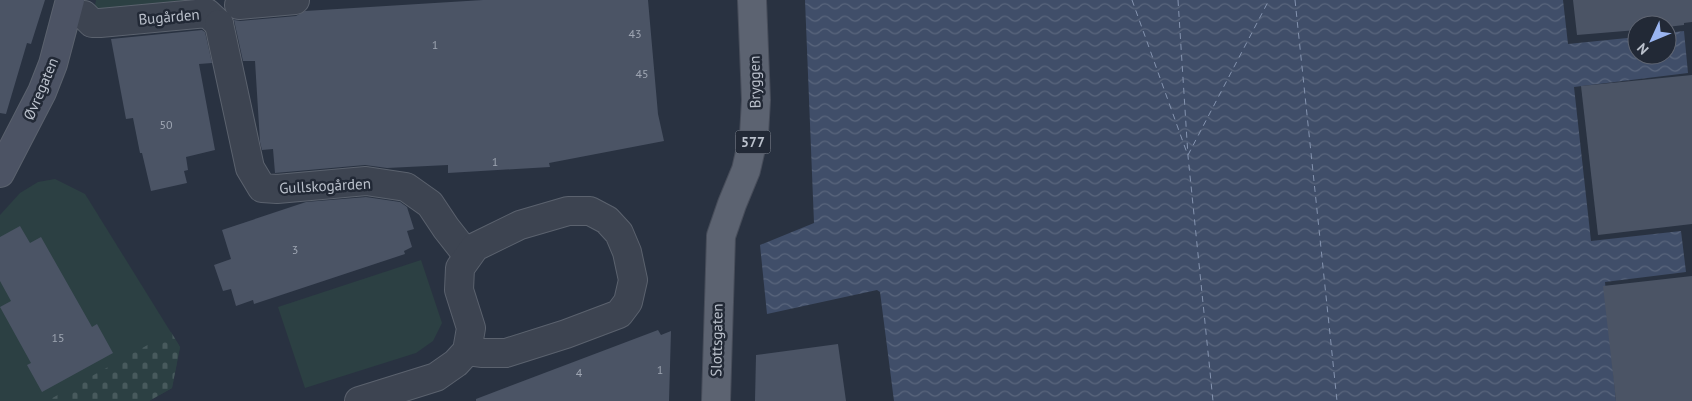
<svg xmlns="http://www.w3.org/2000/svg" width="1692" height="401" font-family="'PT Sans',sans-serif">
  <defs>
    <pattern id="cemetery-stones" width="16" height="16" patternUnits="userSpaceOnUse" patternTransform="scale(1.25)"><rect width="16" height="16" fill="#2c4043"/><path d="M2 7V4a2 2 0 0 1 4 0v3zM10 15v-3a2 2 0 0 1 4 0v3z" fill="#485a5d"/></pattern>
    <pattern id="water-waves" width="16" height="10" patternUnits="userSpaceOnUse" patternTransform="scale(1.25)"><rect width="16" height="10" fill="#404e69"/><path d="M0 5q4-4 8 0t8 0" fill="none" stroke="#5a667d"/></pattern>
  </defs>
  <rect width="100%" height="100%" fill="#293241"/>
  <g fill="#2c4043">
    <polygon points="96,0 205,0 93,16"/>
    <polygon points="55,179 85,194 180,347 172,388 149,401 0,401 0,215 20,193 38,182"/>
    <polygon points="421,260 442,323 433,341 416,353 305,388 278,307"/>
  </g>
  <polygon fill="url(#cemetery-stones)" points="171,332 180,347 172,388 149,401 47,401"/>
  <polygon fill="url(#water-waves)" points="805,0 1563,0 1568,44 1637,37 1637,55 1667,55 1667,33 1684,31 1688,73 1574,87 1591,241 1681,231 1686,272 1605,282 1616,401 894,401 880,292 877,290 767,314 760,245 814,223"/>
  <g fill="none" stroke-linecap="round" stroke-linejoin="round">
    <g stroke="#8594b0" stroke-width="1" stroke-dasharray="6 5" stroke-linecap="butt">
      <polyline points="1132,0 1187,153"/>
      <polyline points="1178,0 1188,156 1213,401"/>
      <polyline points="1295,0 1337,401"/>
      <polyline points="1188,155 1269,0"/>
    </g>
  </g>
  <g fill="#4b5465">
    <polygon points="0,0 45,0 31,44 27,43 6,114 0,113"/>
    <polygon points="483,0 648,0 658,114 664,141 549,163 550,167 448,173 448,165 387,168 365,165 275,173 273,149 262,150 260,142 255,61 243,61 234,20 240,21 296,16 305,11"/>
    <polygon points="1573,0 1692,0 1692,22 1684,23 1684,25 1667,27 1667,25 1637,25 1637,30 1577,35"/>
    <polygon points="202,30 205,32 212,63 199,64 215,150 186,157 188,170 184,171 187,183 151,191 142,153 140,153 133,118 126,119 111,39"/>
    <polygon points="1692,75 1692,224 1598,235 1581,86"/>
    <polygon points="366,197 400,202 407,207 414,229 407,231 412,247 404,251 405,254 254,304 253,300 236,306 231,289 223,291 214,265 231,259 222,230 306,202"/>
    <polygon points="20,226 30,243 41,237 92,327 97,324 113,353 42,392 27,365 31,363 0,307 11,301 0,281 0,237"/>
    <polygon points="1692,276 1692,401 1616,401 1603,286"/>
    <polygon points="658,330 661,335 671,331 669,401 476,401 476,399"/>
    <polygon points="838,344 846,401 755,401 756,355"/>
  </g>
  <g fill="none" stroke-linecap="round" stroke-linejoin="round">
    <g stroke="#5b626e" stroke-width="30">
      <g id="street">
        <polyline points="239,5 295,0"/>
        <polyline points="84,15 92,23 100,23 207,13 219,24"/>
        <polyline points="219,24 250,168 262,188 277,189 366,181 406,187 430,204 446,228 468,256"/>
        <polyline points="359,401 436,377 456,363 467,351 471,328 459,290 460,268 475,247 520,225 568,211 590,211 607,220 619,233 627,252 633,280 628,302 619,314 566,334 506,353 481,353 467,351"/>
      </g>
    </g>
    <g stroke="#5b626e" stroke-width="30">
      <polyline id="secondary" points="0,173 42,92 53,64 70,0"/>
    </g>
    <g stroke="#474d5a" stroke-width="30">
      <polyline id="primary" points="716,401 721,236 732,204 746,170 754,135 756,100 752,0"/>
    </g>
    <use href="#street" stroke="#3d4451" stroke-width="28"/>
    <use href="#secondary" stroke="#4c5364" stroke-width="28"/>
    <use href="#primary" stroke="#5c6371" stroke-width="28"/>
  </g>
  <g text-anchor="middle" stroke-width="5" stroke-linejoin="round" paint-order="stroke">
    <g font-size="12" fill="#9ea5b2">
      <text x="635" y="38">43</text>
      <text x="435" y="49">1</text>
      <text x="642" y="78">45</text>
      <text x="166" y="129">50</text>
      <text x="495" y="166">1</text>
      <text x="295" y="254">3</text>
      <text x="58" y="342">15</text>
      <text x="660" y="374">1</text>
      <text x="579" y="377">4</text>
    </g>
    <rect fill="#222936" stroke="#8c939e" stroke-width="1" x="735.5" y="130.5" width="35" height="23" rx="4"/>
    <g font-size="14" font-weight="bold" fill="#bac0cb">
      <text x="753" y="147">577</text>
    </g>
    <g font-size="15" fill="#bac0cb" stroke="#222936">
      <text transform="translate(169 17) rotate(-5)" y="5">Bugården</text>
      <text transform="translate(755 82) rotate(-91)" y="5">Bryggen</text>
      <text transform="translate(41 89) rotate(-67)" y="5">Øvregaten</text>
      <text transform="translate(325 186) rotate(-3)" y="5">Gullskogården</text>
      <text transform="translate(717 340) rotate(-89)" y="5">Slottsgaten</text>
    </g>
  </g>
  <g transform="translate(1652 40) rotate(226)"><circle r="24" fill="#222936" stroke="#5f6572"/>
  <path d="M0-4L9 19L0 12L-9 19Z" fill="#9ab5f1"/>
  <text y="-8" font-size="14" font-weight="bold" text-anchor="middle" fill="#bac0cb">N</text>
  </g>
</svg>
